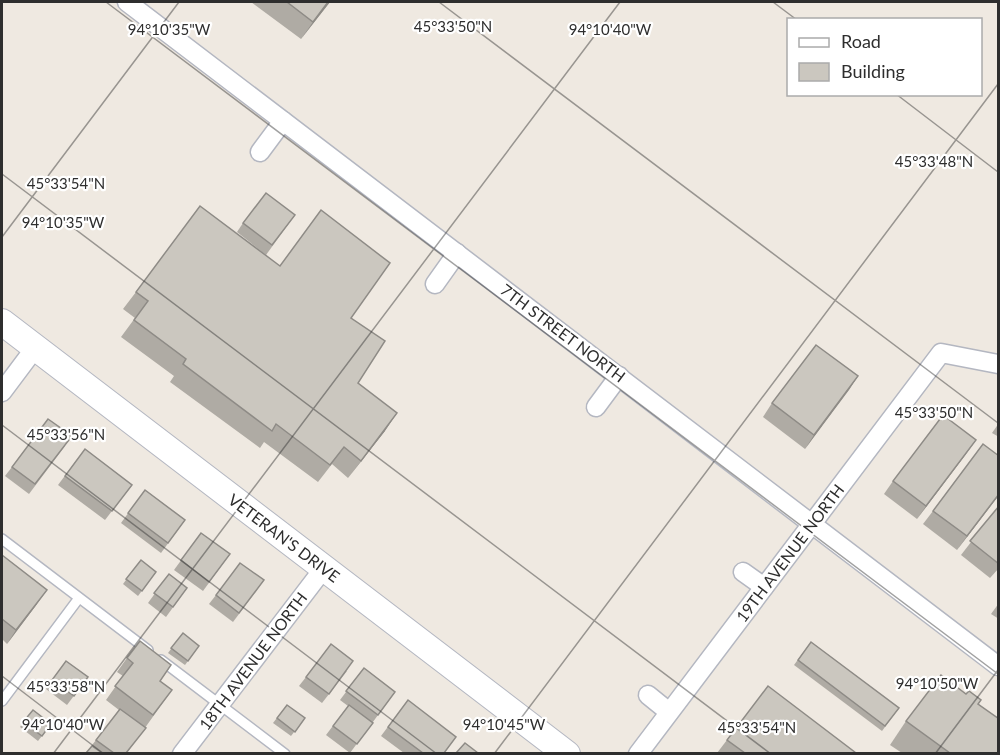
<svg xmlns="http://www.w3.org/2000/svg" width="1000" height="755" font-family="Lato,sans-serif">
  <rect width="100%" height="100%" fill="#efe9e1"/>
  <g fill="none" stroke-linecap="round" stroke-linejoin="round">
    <g stroke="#b4b7c1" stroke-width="12">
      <g id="lane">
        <polyline points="2,539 148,650"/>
        <polyline points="161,660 285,754"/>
        <polyline points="2,701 79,598"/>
      </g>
    </g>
    <g stroke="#b4b7c1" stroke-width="21">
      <g id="street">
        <polyline points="127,2 998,666"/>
        <polyline points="260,152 283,121"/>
        <polyline points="435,284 457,253"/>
        <polyline points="2,392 35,348"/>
        <polyline points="596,407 619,376"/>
        <polyline points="743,572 764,587"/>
        <polyline points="648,695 669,712"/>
        <polyline points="182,754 324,568"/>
        <polyline points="638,754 941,353 998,364"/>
      </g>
    </g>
    <g stroke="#b4b7c1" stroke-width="28">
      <polyline id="secondary" points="2,322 567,754"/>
    </g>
    <use href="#lane" stroke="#fff" stroke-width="9"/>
    <use href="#street" stroke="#fff" stroke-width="18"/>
    <use href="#secondary" stroke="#fff" stroke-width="26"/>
  </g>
  <g fill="#afaba4">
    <polygon points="251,2 330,2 301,39"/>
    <polygon points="295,215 266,255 237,232 243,223"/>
    <polygon points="136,292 351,318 358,383 385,431 348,478 332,464 318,482 264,442 260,448 170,382 174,376 121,337 135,318 123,309"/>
    <polygon points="858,376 805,449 763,417 772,403"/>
    <polygon points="999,423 999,437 992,433"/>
    <polygon points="65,446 29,494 5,476 12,467"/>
    <polygon points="85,449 132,485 105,520 58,485"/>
    <polygon points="966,454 917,519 884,494 893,481"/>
    <polygon points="999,456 999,495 957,550 923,524 933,511"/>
    <polygon points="145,490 185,520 161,553 121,523"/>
    <polygon points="999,506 999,568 990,578 961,555"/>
    <polygon points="201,533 230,554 203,591 174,570"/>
    <polygon points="2,555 37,604 7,644 2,639"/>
    <polygon points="141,560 156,572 138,596 123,584"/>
    <polygon points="169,574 187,588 166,617 148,603"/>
    <polygon points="257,590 233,622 209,604 216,595"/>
    <polygon points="999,603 999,619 991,614"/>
    <polygon points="183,633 199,646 185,665 168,653"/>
    <polygon points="811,642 899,708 882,731 794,665"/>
    <polygon points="127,658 160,681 172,690 127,753 86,753 119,710 106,700 123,676 117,672"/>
    <polygon points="66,661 88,677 67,705 46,689"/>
    <polygon points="364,668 395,692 350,753 326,735 348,706 340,700"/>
    <polygon points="347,671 322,703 299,686 306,677"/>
    <polygon points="408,700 444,753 404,753 381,736"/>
    <polygon points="978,704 999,753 902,753 890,745 906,721"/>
    <polygon points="287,705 305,718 291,736 273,723"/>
    <polygon points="33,710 51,724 38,741 20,727"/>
    <polygon points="727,740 856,753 717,753"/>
  </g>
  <g fill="#8e8b86">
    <polygon points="328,2 330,2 301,39 313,22"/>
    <polygon points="858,376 849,390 805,449 814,435"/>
    <polygon points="397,413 385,431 348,478 361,461"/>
    <polygon points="976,440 966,454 917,519 926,506"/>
    <polygon points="999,494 999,495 957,550 967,536"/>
    <polygon points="47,590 37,604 7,644 16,630"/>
  </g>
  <g fill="#cbc7bf" stroke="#8e8b86" stroke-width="1.5">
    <polygon points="287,2 328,2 313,22"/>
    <polygon points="266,193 295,215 272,245 243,223"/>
    <polygon points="200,206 280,266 321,210 390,263 351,318 385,341 358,383 397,413 361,461 344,447 330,465 276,424 272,431 183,364 186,359 134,320 148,301 136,292"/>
    <polygon points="816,345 858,376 814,435 772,403"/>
    <polygon points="943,415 976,440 926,506 893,481"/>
    <polygon points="48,419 72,436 35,484 12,467"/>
    <polygon points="983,444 999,456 999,494 967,536 933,511"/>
    <polygon points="85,449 132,485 112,511 65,476"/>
    <polygon points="145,490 185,520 168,543 128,513"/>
    <polygon points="999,506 999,564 970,541"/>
    <polygon points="201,533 230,554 209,582 181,560"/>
    <polygon points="2,555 47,590 16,630 2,619"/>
    <polygon points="141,560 156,572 142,591 126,579"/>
    <polygon points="240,563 264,580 239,613 216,595"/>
    <polygon points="169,574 187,588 173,607 154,593"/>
    <polygon points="183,633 199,646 188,661 171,648"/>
    <polygon points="140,641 171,665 160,681 172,690 153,715 115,686 133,663 127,658"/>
    <polygon points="811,642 899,708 885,726 798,660"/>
    <polygon points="331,644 353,661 329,694 306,677"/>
    <polygon points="66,661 88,677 74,696 52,680"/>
    <polygon points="364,668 395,692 378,715 346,691"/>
    <polygon points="941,675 966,694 969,691 981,700 978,704 999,719 999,753 950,753 906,721"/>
    <polygon points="768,686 856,753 745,753 727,740"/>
    <polygon points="408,700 456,737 444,753 423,753 388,727"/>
    <polygon points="287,705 305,718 295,732 277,718"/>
    <polygon points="349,705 373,723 357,744 333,726"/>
    <polygon points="120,709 146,728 126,753 114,753 96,740"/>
    <polygon points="33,710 51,724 42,736 23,722"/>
    <polygon points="465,743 478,753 456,753"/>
    <polygon points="92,746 102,753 86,753"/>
  </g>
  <path fill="none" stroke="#2e2e2e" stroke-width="1.5" stroke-opacity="0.45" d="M106 2 998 674M439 2 998 423M773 2 797 20M896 94 998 172M2 174 771 754M2 237 179 2M2 425 437 754M2 676 104 754M53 754 620 2M494 754 998 84M935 754 998 670"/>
  <g text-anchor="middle" stroke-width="4.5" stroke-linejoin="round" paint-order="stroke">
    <g font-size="16" fill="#2e2e2e" stroke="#fff">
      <text transform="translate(563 333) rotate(37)" y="6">7TH STREET NORTH</text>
      <text transform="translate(284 538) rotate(37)" y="6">VETERAN'S DRIVE</text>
      <text transform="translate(790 553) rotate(-53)" y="6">19TH AVENUE NORTH</text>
      <text transform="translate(253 661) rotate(-53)" y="6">18TH AVENUE NORTH</text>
    </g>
  </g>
  <g font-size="15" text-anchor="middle" fill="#2e2e2e" stroke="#fff" stroke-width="4.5" stroke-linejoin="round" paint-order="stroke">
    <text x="453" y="32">45°33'50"N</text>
    <text x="169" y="35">94°10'35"W</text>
    <text x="610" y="35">94°10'40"W</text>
    <text x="934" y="167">45°33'48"N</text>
    <text x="66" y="189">45°33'54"N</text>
    <text x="63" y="228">94°10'35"W</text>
    <text x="934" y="418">45°33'50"N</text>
    <text x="66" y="440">45°33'56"N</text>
    <text x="937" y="689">94°10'50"W</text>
    <text x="66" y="692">45°33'58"N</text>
    <text x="63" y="730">94°10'40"W</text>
    <text x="504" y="730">94°10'45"W</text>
    <text x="757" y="733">45°33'54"N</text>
  </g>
  <rect width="1000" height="755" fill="none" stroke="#2e2e2e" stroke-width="6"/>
  <rect x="787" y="18" width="195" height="78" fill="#ffffff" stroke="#ababab" stroke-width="1.5"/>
  <rect x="799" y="38" width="30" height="9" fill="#ffffff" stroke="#ababab" stroke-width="1.5"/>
  <text x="841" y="48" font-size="18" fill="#2e2e2e">Road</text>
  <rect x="799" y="63" width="30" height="18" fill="#cbc7bf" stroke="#ababab" stroke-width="1.5"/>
  <text x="841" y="78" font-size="18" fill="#2e2e2e">Building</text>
</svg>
